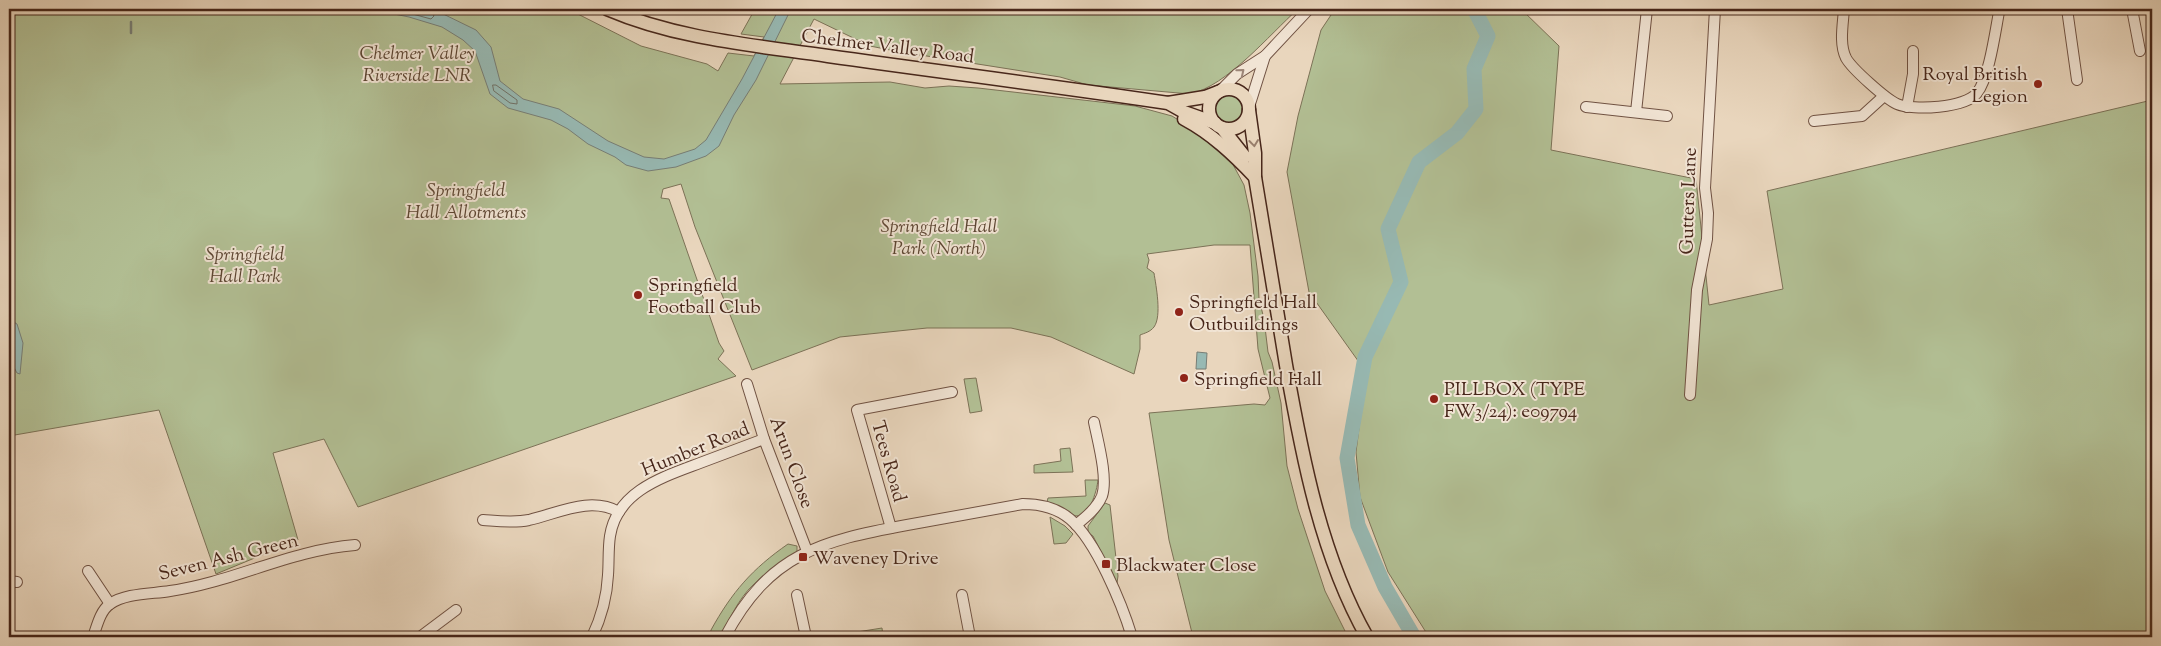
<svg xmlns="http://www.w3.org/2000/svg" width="2161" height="646" font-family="'Sorts Mill Goudy',serif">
  <rect width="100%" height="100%" fill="#e9d6bd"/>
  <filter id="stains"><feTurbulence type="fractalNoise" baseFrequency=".004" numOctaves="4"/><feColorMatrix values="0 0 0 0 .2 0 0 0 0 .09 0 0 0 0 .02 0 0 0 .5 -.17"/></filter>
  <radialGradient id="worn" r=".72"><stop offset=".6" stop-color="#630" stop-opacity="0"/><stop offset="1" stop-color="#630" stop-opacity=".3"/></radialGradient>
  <g fill="#b2bf94" stroke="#7c7257">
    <path d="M9 9H568L641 46 707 64 718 71 728 53 754 56 764 37 741 34 755 9H648H1298C1269 35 1227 86 1190 94L1088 85 1060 77 895 51 870 46 814 19 780 84 890 82 925 88 949 86 978 88 1135 106 1172 116 1206 137 1230 159 1244 185 1250 213 1258 276 1259 299 1264 319 1268 352 1272 362 1281 403 1287 466 1298 509 1325 591 1348 637H1193L1169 540 1149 413 1254 404 1265 405 1270 398 1258 349 1250 245H1214L1147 254 1149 260 1147 268 1154 273C1156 286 1162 316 1154 327 1150 332 1145 333 1140 335V349L1134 374 1051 337 1011 328H927L840 337 752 370 695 227 681 184 663 189 661 198 669 199 719 343 724 351 718 359 736 376 358 507 324 439 273 453 298 540 216 574 159 410 9 436Z"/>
    <polygon points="1335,9 1521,9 1559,46 1551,150 1696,179 1709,305 1783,289 1767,191 2152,100 2152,637 1429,637 1388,572 1360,497 1356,452 1366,372 1309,292 1287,172 1298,116 1321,30"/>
    <circle cx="1229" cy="109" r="14"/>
    <polygon points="976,378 982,411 970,413 964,379"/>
    <polygon points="1070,448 1073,472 1034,473 1034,465 1061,461 1060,449"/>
    <path d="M1085 480H1098C1097 490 1089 522 1073 515 1065 512 1056 506 1047 502L1048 498 1086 496Z"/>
    <polygon points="1105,503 1110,505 1118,576 1117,583 1093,536 1088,533 1088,526"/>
    <polygon points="1050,517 1065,526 1073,534 1066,543 1054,544"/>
    <path d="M788 544 797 546V553C781 562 766 572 753 585 739 598 729 620 720 637H710L711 630C732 592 752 569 788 544Z"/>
    <polygon points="882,628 883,637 858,637 857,632"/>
  </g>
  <g fill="#97b9b3" stroke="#777e76">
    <polygon points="369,9 433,9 476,30 491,47 500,81 523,99 559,109 608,141 644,157 664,159 695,149 706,140 742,79 779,9 791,9 756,80 734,115 719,146 706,156 676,167 648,171 626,165 615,157 588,144 568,129 551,120 508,108 490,94 475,51 463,40 442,27 409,17"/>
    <polygon points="9,319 17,324 23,343 20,374 17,373 9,358"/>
    <polygon points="1197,352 1207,353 1206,369 1196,369"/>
  </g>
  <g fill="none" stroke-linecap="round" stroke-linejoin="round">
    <g stroke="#6f7066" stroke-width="1">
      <polyline points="394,9 431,19 434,16 431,9"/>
      <polygon points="493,85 496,85 517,100 517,104 510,103 494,91"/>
    </g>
    <g stroke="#777e76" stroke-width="2.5">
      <polyline points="131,12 131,9"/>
      <polyline points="131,33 131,22"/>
    </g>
    <polyline stroke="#97b9b3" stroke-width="15" points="1414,637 1385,587 1358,525 1347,458 1365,357 1401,282 1388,229 1419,162 1457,133 1476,109 1474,69 1488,36 1474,9"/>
    <g stroke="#705243" stroke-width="12">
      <g id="minor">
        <path d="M1844 9C1843 24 1839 44 1846 58 1852 69 1886 99 1897 104 1913 111 1966 108 1977 93 1989 78 1995 33 1999 12"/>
        <polyline points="2067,9 2077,80"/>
        <polyline points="2132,9 2140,51"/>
        <polyline points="1220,91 1237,74 1265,56 1309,9"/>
        <polyline points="1249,107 1265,56"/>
        <polyline points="1586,107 1667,116"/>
        <polyline points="1907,107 1913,74 1913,51"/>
        <polyline points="1636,112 1647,9"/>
        <polyline points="1814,121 1862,116 1884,96"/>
        <polyline points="747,384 764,439 807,551"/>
        <polyline points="1690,395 1697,290 1707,239 1708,213 1705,188 1715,9"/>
        <path d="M483 520C498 521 514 523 529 520 559 513 590 496 619 512"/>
        <path d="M1076 525C1086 517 1097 508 1102 496 1108 478 1098 442 1094 422"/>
        <polyline points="891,528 857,410 952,392"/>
        <polyline points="88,571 110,604"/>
        <polyline points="9,581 17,582"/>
        <polyline points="797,595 806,637"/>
        <polyline points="962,595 970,637"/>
        <path d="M93 637C97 626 100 611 110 604 126 593 152 594 170 591 233 582 291 550 355 545"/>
        <polyline points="420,637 456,610"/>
        <path d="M592 637C601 618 607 596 608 575 609 562 608 549 610 536 617 491 663 477 700 463 721 455 743 447 764 439"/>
        <path d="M725 637C769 554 820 541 907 525 946 518 985 511 1023 504 1040 504 1057 508 1070 519 1096 541 1122 604 1132 637"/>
      </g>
    </g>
    <g stroke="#47261a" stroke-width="15">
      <g id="major">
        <path d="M607 9C677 39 753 45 828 56 941 72 1055 86 1168 103L1184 112 1215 123"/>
        <circle cx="1229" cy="109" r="20"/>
        <polyline points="1168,103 1205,97 1218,92"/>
        <path d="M1249 110 1255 153V177C1265 240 1276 302 1286 365 1302 456 1321 556 1367 637"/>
        <path d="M1184 119C1212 134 1233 154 1255 177"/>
        <polyline points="1222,128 1245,157"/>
      </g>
    </g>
    <use href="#minor" stroke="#f1e4d4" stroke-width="10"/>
    <use href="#major" stroke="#e9d6bd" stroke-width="12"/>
  </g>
  <defs><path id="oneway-chevron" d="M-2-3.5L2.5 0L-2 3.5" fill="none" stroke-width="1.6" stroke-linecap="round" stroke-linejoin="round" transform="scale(1.25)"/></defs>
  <use stroke="#9c8577" href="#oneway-chevron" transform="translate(1241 72) rotate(-39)"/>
  <use stroke="#987e6c" href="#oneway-chevron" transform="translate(1254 143) rotate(83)"/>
  <g fill="#8f2418" stroke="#f1e4d4" stroke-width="2">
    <circle cx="2038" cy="84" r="5"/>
    <circle cx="638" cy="295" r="5"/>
    <circle cx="1179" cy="312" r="5"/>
    <circle cx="1184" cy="378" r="5"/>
    <circle cx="1434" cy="399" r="5"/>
    <rect x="798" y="552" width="10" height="10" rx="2.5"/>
    <rect x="1101" y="559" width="10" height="10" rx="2.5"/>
  </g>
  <g text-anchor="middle" stroke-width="4" stroke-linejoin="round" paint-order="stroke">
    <g font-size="19" fill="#47261a" stroke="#f1e4d4">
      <text transform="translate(888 45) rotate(7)" y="7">Chelmer Valley Road</text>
      <text transform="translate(1687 201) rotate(-88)" y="7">Gutters Lane</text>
      <text transform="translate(695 448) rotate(-22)" y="7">Humber Road</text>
      <text transform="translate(890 461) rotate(74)" y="7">Tees Road</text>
      <text transform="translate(793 462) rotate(70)" y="7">Arun Close</text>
      <text transform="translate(228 556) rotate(-14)" y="7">Seven Ash Green</text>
    </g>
    <g font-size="19" font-style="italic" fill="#5c4532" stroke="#f1e4d4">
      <text x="417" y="59">Chelmer Valley<tspan x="417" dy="22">Riverside LNR</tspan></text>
      <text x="466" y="196">Springfield<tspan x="466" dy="22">Hall Allotments</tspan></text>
      <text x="939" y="232">Springfield Hall<tspan x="939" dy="22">Park (North)</tspan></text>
      <text x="245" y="260">Springfield<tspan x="245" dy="22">Hall Park</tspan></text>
    </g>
    <g font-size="19" fill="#47261a" stroke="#f1e4d4" text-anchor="start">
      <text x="2028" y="80" text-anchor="end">Royal British<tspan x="2028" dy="22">Legion</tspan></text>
      <text x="648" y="291">Springfield<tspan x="648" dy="22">Football Club</tspan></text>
      <text x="1189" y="308">Springfield Hall<tspan x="1189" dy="22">Outbuildings</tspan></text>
      <text x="1194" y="385">Springfield Hall</text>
      <text x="1444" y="395">PILLBOX (TYPE<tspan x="1444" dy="22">FW3/24): e09794</tspan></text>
      <text x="813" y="564">Waveney Drive</text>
      <text x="1116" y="571">Blackwater Close</text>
    </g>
  </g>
  <rect width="2161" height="646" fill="none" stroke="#e9d6bd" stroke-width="30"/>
  <rect x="10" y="10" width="2141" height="626" fill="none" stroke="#47261a" stroke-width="2.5"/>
  <rect x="15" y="15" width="2131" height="616" fill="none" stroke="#47261a"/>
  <rect width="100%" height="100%" filter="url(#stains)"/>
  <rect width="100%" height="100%" fill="url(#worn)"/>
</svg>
